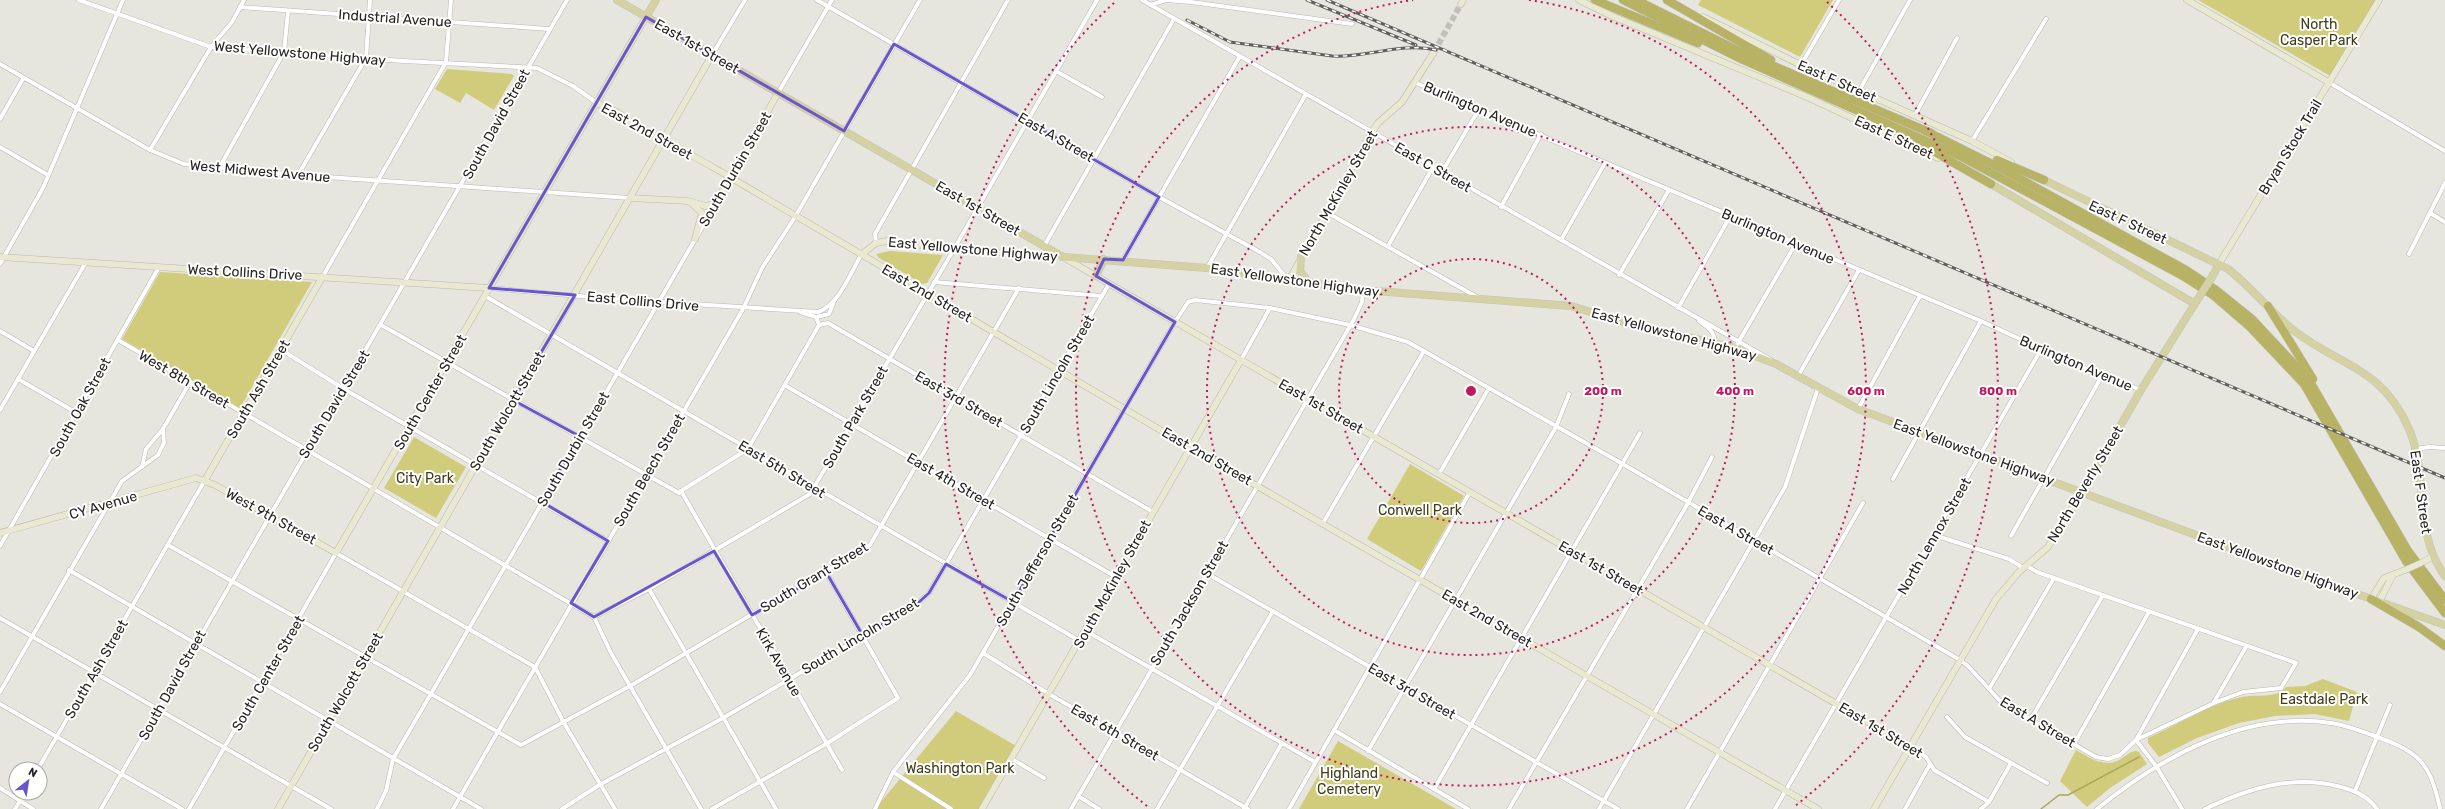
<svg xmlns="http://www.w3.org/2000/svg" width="2445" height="809" font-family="Rubik,sans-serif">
  <rect width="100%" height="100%" fill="#e6e6df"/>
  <g fill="#d1cc7c">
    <polygon points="1701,0 1833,0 1800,57 1698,5"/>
    <polygon points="2198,0 2377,0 2332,77"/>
    <polygon points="447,69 512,74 514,76 494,110 466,93 460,103 435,89"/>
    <polygon points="890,251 943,255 927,283 922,284 879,258 876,254"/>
    <polygon points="160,272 312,282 240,408 122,339"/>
    <polygon points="414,437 466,467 436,518 384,488"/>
    <polygon points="1410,464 1464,496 1421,571 1367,539"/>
    <path d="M2323 679 2357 692 2349 721 2314 714 2275 716 2239 723 2197 738 2159 757 2148 743V738C2175 726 2214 702 2242 697 2256 694 2277 699 2286 687L2305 686Z"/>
    <polygon points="956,711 1018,747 982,809 875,809"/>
    <polygon points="1338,741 1456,809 1299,809"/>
    <path d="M2076 750C2088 757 2102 767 2117 761 2124 758 2128 752 2136 751L2139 752 2147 764 2110 788 2087 807 2060 781Z"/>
  </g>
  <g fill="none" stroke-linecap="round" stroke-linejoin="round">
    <polyline stroke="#aca757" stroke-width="1.5" points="2041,809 2059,795 2068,795 2139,757"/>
    <polyline stroke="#c0bfb9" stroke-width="6" stroke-dasharray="6 3" stroke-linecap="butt" points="1434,52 1461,4"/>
    <g stroke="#b8b8b1" stroke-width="5">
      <g id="street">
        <polyline points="79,0 211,47 404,61 537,68 573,86 597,103"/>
        <polyline points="817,0 1159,197 1258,251 1271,259 1288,280"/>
        <polyline points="1142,0 1771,360"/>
        <polyline points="1150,5 1166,0 1191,2 1352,24"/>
        <polyline points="240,7 549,29"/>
        <polyline points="712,55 745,0"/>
        <polyline points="0,64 150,150 184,164 298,175 630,198"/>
        <polyline points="1801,65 1839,0"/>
        <polyline points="1056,71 1102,97"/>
        <polyline points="1416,83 1981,321 2072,363 2141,390"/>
        <polyline points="2330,83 2445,151"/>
        <polyline points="1859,91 1910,0"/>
        <polyline points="778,93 832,0"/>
        <polyline points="1915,115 1957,38"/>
        <polyline points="0,119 23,79"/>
        <polyline points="1972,141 2046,19"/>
        <polyline points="0,147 48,175"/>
        <polyline points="150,150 211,47 232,22 244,0"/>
        <polyline points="222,168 223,161 284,52 288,11"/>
        <polyline points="1442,172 1479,109"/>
        <polyline points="298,175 366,58 370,0"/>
        <polyline points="1501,207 1541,134"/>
        <polyline points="1326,212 1477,297"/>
        <polyline points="2430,213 2445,222"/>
        <polyline points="1561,240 1605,163"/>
        <polyline points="876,243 875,234 1008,0"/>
        <polyline points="1044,246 1174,19"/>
        <polyline points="1388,246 1433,167"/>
        <polyline points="2409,254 2445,183"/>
        <polyline points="1123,260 1240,56"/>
        <polyline points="0,264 43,188 123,0"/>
        <polyline points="1207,268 1306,94"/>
        <polyline points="1619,275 1669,190"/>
        <polyline points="323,276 446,62 451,0"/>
        <polyline points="934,282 1102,296"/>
        <path d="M489 288 614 299 818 312C839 305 851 272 861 255"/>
        <polyline points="485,296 1080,641"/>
        <polyline points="1678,308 1731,215"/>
        <polyline points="800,312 816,317 829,314 835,299"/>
        <path d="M1699 321C1707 327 1716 332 1714 343"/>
        <polyline points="381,325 679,493 681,491"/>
        <polyline points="819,325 828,323 1153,512"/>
        <polyline points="0,331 34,351"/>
        <polyline points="118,340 594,617 611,653 701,809"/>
        <polyline points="1735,348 1795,245"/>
        <polyline points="280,349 344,389 608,541"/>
        <polyline points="1241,360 1270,308"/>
        <polyline points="1798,376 1859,270"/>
        <polyline points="18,379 77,413"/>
        <polyline points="786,386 1116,577"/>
        <polyline points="1858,409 1920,296"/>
        <polyline points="0,410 86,262"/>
        <polyline points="2416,449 2429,447 2445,448"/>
        <polyline points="142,467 146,449 163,429 190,382"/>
        <polyline points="1439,474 1489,388"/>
        <polyline points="1893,479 1981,321"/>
        <polyline points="681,491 842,770"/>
        <polyline points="681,491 748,449 819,325 816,317"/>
        <polyline points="1323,523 1424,351"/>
        <polyline points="1934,535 2009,559 2023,568"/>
        <polyline points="2011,536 2103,374"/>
        <polyline points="168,545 521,745 630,686 870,545 1019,288"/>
        <polyline points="0,546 159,267"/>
        <polyline points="69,570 481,809"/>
        <polyline points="1206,573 1618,809"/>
        <polyline points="649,589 776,809"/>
        <polyline points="594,617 649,589 810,494 950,256 1097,0"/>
        <polyline points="0,618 331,809"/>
        <polyline points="1086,631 1315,762"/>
        <polyline points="983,653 1049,694 1248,809"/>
        <polyline points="535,667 564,723 615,809"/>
        <polyline points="1989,689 2054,578"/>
        <polyline points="0,692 122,481 158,455 164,443 163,429"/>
        <polyline points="2214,702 2246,647"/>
        <polyline points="0,704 182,809"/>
        <polyline points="1947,717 1965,737 2047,783"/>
        <polyline points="2031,719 2103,595"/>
        <polyline points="1334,730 1468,809"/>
        <polyline points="2074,744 2149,612"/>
        <polyline points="1911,747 1926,757 1934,770 1989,802"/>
        <polyline points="1368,751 1556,427 1569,394"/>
        <polyline points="1012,759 1044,778"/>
        <polyline points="38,769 205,480"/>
        <polyline points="893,772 951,809"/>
        <polyline points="0,788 33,809"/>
        <polyline points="1434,789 1640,433"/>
        <polyline points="2355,791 2390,705"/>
        <polyline points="1078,796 1099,809"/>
        <polyline points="15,809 25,793"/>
        <polyline points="101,809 567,0"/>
        <polyline points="189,809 336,553 535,667"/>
        <polyline points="377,809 386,791 393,759 718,200"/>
        <polyline points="453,809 743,309 762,268 795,217 920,0"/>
        <polyline points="562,809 601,784 723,718 863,636 918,603 929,593 1109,284"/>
        <polyline points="712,809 826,744 898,698 826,572"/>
        <polyline points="875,809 893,772 970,675 1175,322 1188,302 1195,300 1270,308 1350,325 1408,342 1621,463 1960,660 1968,666 2001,702 2096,757 2108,759 2120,755 2136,740 2214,703 2243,692 2281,688 2296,663 2037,572 2027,566"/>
        <polyline points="1071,809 1354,319 1362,302 1363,290"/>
        <polyline points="1157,809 1273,611"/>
        <polyline points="1244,809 1282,743"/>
        <polyline points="1289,809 1470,492"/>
        <polyline points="1509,809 1688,503 1712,457"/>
        <polyline points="1599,809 1785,487 1818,388"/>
        <polyline points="1687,809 1863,503"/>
        <polyline points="1775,809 2042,348"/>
        <polyline points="1905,809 1930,764"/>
        <polyline points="1981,809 1989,802 2011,763"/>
        <path d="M2097 809C2161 757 2245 710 2331 723 2345 725 2358 730 2372 735 2417 751 2430 760 2440 809"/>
        <polyline points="2182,809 2156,766 2136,740 2198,629"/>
        <path d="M2205 809C2249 788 2293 774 2341 787 2355 791 2368 796 2377 809"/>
      </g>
    </g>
    <g stroke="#b8b8b1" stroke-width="7">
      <g id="secondary">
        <polyline points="1579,0 1612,16 1807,97 1938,158"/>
        <polyline points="2187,0 2330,83"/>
        <polyline points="1461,4 1463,0"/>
        <polyline points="1703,17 1801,65 1972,141 2011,162"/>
        <polyline points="597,103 619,113 631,122 711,166 1191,448 1818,809"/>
        <polyline points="630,198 688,201 706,206 712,204 722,192 778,93"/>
        <polyline points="691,203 702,213 695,239"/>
        <polyline points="861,255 876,243 887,241 954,249 1063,257 1911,747"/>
        <polyline points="0,257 489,288"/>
        <polyline points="2219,264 2379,0"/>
        <polyline points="1289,280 1372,132 1378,123 1402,102 1434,52"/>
        <polyline points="205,480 323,276"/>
        <polyline points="0,533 196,478 215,485 336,553 646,17"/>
        <polyline points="2421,563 2432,557"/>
        <polyline points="2371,599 2384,578 2405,570"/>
        <polyline points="2379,602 2393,575"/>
        <polyline points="278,809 712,55"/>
        <polyline points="982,809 1241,360"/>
        <polyline points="1874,809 1996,599 2019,572 2048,547 2082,492"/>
      </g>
    </g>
    <g stroke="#c2c2c1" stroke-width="8">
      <g id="primary">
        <polyline points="617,0 1063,257 1207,268 1363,290 1571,306 1630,324 1735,348 1776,364 1858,409 2295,572 2445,625"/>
        <polyline points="646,17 656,0"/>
        <path d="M2044 180 2228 269C2251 287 2269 310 2292 329 2338 366 2382 366 2409 429 2429 476 2413 534 2445 576"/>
        <polyline points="1991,184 2195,304"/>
        <polyline points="1301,257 1300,271 1310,284"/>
        <polyline points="1096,276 1104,259"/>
        <polyline points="2212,277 2219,264"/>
        <polyline points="2082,492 2141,390 2201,294"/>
      </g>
    </g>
    <g stroke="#c2c2c1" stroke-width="9">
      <g id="highway">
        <polyline points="1595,0 1698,43"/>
        <polyline points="1623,0 1739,58 1960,156 2183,276 2213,295 2249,326 2304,384 2406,561 2445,613"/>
        <polyline points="1636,0 1741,52 1931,133"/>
        <polyline points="1667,0 1771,60"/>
        <polyline points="1926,131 2002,169 2186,270 2216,290 2252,319 2309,380 2408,551 2445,600"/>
        <polyline points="1917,142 1991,184"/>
        <polyline points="1997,160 2044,180"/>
        <polyline points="2268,306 2313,379"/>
        <polyline points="2371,599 2419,627 2445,646"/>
      </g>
    </g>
    <use href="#street" stroke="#fff" stroke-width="4"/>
    <use href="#secondary" stroke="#e9e8d0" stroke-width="6"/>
    <use href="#primary" stroke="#d4d1a2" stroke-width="7"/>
    <use href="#highway" stroke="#b7b264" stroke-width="8"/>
    <g stroke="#605f5c" stroke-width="3">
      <g id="rail">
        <polyline points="1307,0 1416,45"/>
        <polyline points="1327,0 2445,478"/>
        <path d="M1187 20 1230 42 1332 56C1367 58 1400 42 1436 50"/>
      </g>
    </g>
    <use href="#rail" stroke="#fffffe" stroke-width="1.5" stroke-dasharray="4.5" stroke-linecap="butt"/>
    <g stroke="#b8b8b1" stroke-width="7" stroke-linecap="butt">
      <polyline id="secondary-bridge" points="2405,570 2421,563"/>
    </g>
    <g stroke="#c2c2c1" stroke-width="8" stroke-linecap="butt">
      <polyline id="primary-bridge" points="2201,294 2212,277"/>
    </g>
    <use href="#secondary-bridge" stroke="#e9e8d0" stroke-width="6"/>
    <use href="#primary-bridge" stroke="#d4d1a2" stroke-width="7"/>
  </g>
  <path fill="none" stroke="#6856cf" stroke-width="3" stroke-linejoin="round" d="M646 17 844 131 894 44 1159 197 1123 260 1104 259 1096 276 1175 322 1013 602 946 564 929 593 918 603 863 636 826 572 752 615 714 551 594 617 571 603 608 541 542 502 579 436 513 400 575 295 489 288Z"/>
  <g fill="none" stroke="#c2185b" stroke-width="2" stroke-dasharray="2 4">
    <circle cx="1471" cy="391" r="132"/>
    <circle cx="1471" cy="391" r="264"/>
    <path d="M1529 0A395 395 0 1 1 1413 0"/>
    <path d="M1147 806A527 527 0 0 1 1115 2M1827 2A527 527 0 0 1 1795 806"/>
  </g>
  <g text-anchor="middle" stroke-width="4" stroke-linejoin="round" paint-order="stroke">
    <g font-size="14" fill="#262523" stroke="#fffffe">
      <text transform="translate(395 18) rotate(4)" y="5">Industrial Avenue</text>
      <text transform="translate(697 46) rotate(30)" y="5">East 1st Street</text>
      <text transform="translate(300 53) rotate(5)" y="5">West Yellowstone Highway</text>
      <text transform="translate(1837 81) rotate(24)" y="5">East F Street</text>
      <text transform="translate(1480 109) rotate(23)" y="5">Burlington Avenue</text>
      <text transform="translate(496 124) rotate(-61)" y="5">South David Street</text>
      <text transform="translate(647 131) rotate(29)" y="5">East 2nd Street</text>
      <text transform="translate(1056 137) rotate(30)" y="5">East A Street</text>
      <text transform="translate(1894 137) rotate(25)" y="5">East E Street</text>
      <text transform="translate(2290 147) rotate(-59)" y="5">Bryan Stock Trail</text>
      <text transform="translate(1433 167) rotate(30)" y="5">East C Street</text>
      <text transform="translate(735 169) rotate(-60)" y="5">South Durbin Street</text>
      <text transform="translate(260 171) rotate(5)" y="5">West Midwest Avenue</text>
      <text transform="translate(1338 193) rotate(-60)" y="5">North McKinley Street</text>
      <text transform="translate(978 208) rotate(30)" y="5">East 1st Street</text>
      <text transform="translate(2128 222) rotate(25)" y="5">East F Street</text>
      <text transform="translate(1778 236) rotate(23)" y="5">Burlington Avenue</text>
      <text transform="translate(973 249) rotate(5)" y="5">East Yellowstone Highway</text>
      <text transform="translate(245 272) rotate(3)" y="5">West Collins Drive</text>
      <text transform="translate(1295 280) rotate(8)" y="5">East Yellowstone Highway</text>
      <text transform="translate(927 293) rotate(30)" y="5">East 2nd Street</text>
      <text transform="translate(643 301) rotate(5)" y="5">East Collins Drive</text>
      <text transform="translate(1674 334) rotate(15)" y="5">East Yellowstone Highway</text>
      <text transform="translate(2076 363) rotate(23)" y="5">Burlington Avenue</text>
      <text transform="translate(1057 374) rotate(-60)" y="5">South Lincoln Street</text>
      <text transform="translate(184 379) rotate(30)" y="5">West 8th Street</text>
      <text transform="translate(258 389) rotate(-60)" y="5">South Ash Street</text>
      <text transform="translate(430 392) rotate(-60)" y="5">South Center Street</text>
      <text transform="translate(959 399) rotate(30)" y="5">East 3rd Street</text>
      <text transform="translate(334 404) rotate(-59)" y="5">South David Street</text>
      <text transform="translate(1321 406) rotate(30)" y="5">East 1st Street</text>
      <text transform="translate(80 407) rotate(-61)" y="5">South Oak Street</text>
      <text transform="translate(507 411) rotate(-60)" y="5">South Wolcott Street</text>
      <text transform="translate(855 417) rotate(-60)" y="5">South Park Street</text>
      <text transform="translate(573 449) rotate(-60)" y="5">South Durbin Street</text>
      <text transform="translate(1974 452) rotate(20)" y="5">East Yellowstone Highway</text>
      <text transform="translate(1207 456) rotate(30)" y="5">East 2nd Street</text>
      <text transform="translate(782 469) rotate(31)" y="5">East 5th Street</text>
      <text transform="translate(649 470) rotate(-60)" y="5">South Beech Street</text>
      <text transform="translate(951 481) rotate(30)" y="5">East 4th Street</text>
      <text transform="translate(2085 484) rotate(-59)" y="5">North Beverly Street</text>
      <text transform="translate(2421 492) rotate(82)" y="5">East F Street</text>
      <text transform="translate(103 505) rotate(-16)" y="5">CY Avenue</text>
      <text transform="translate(271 516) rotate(29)" y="5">West 9th Street</text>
      <text transform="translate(1736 530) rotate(30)" y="5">East A Street</text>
      <text transform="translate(1934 536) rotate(-60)" y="5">North Lennox Street</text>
      <text transform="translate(1037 560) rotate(-60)" y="5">South Jefferson Street</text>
      <text transform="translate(2278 565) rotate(20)" y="5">East Yellowstone Highway</text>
      <text transform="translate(1601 568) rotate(30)" y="5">East 1st Street</text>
      <text transform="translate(814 577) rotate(-31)" y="5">South Grant Street</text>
      <text transform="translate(1112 584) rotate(-61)" y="5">South McKinley Street</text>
      <text transform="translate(1189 603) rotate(-60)" y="5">South Jackson Street</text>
      <text transform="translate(1487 618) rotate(30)" y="5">East 2nd Street</text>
      <text transform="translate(860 636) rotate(-31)" y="5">South Lincoln Street</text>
      <text transform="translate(779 662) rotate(60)" y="5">Kirk Avenue</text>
      <text transform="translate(96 669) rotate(-60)" y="5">South Ash Street</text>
      <text transform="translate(268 673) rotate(-60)" y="5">South Center Street</text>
      <text transform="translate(172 685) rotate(-61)" y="5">South David Street</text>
      <text transform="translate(1412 691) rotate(30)" y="5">East 3rd Street</text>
      <text transform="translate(345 692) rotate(-60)" y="5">South Wolcott Street</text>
      <text transform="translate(2038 722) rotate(31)" y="5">East A Street</text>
      <text transform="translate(1881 730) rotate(31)" y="5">East 1st Street</text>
      <text transform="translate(1115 732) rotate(30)" y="5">East 6th Street</text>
    </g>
    <g font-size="14" fill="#3f3d1a" stroke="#fffffe">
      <text x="2319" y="29">North<tspan x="2319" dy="16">Casper Park</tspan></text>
      <text x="425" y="483">City Park</text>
      <text x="1420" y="515">Conwell Park</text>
      <text x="2324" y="704">Eastdale Park</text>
      <text x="960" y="773">Washington Park</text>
      <text x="1349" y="778">Highland<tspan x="1349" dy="16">Cemetery</tspan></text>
    </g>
  </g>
  <circle cx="1471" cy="391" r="6" fill="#c2185b" stroke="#fffffe" stroke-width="2"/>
  <g font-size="12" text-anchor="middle" font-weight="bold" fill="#c2185b" stroke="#fffffe" stroke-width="4" stroke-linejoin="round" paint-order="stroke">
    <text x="1603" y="395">200 m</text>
    <text x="1735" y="395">400 m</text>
    <text x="1866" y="395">600 m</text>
    <text x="1998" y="395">800 m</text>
  </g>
  <g transform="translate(28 781) rotate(30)"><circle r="19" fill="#fffffe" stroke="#a8a8a6"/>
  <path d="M0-3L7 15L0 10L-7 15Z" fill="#6856cf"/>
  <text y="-6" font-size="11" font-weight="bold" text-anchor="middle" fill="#262523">N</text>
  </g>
</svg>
